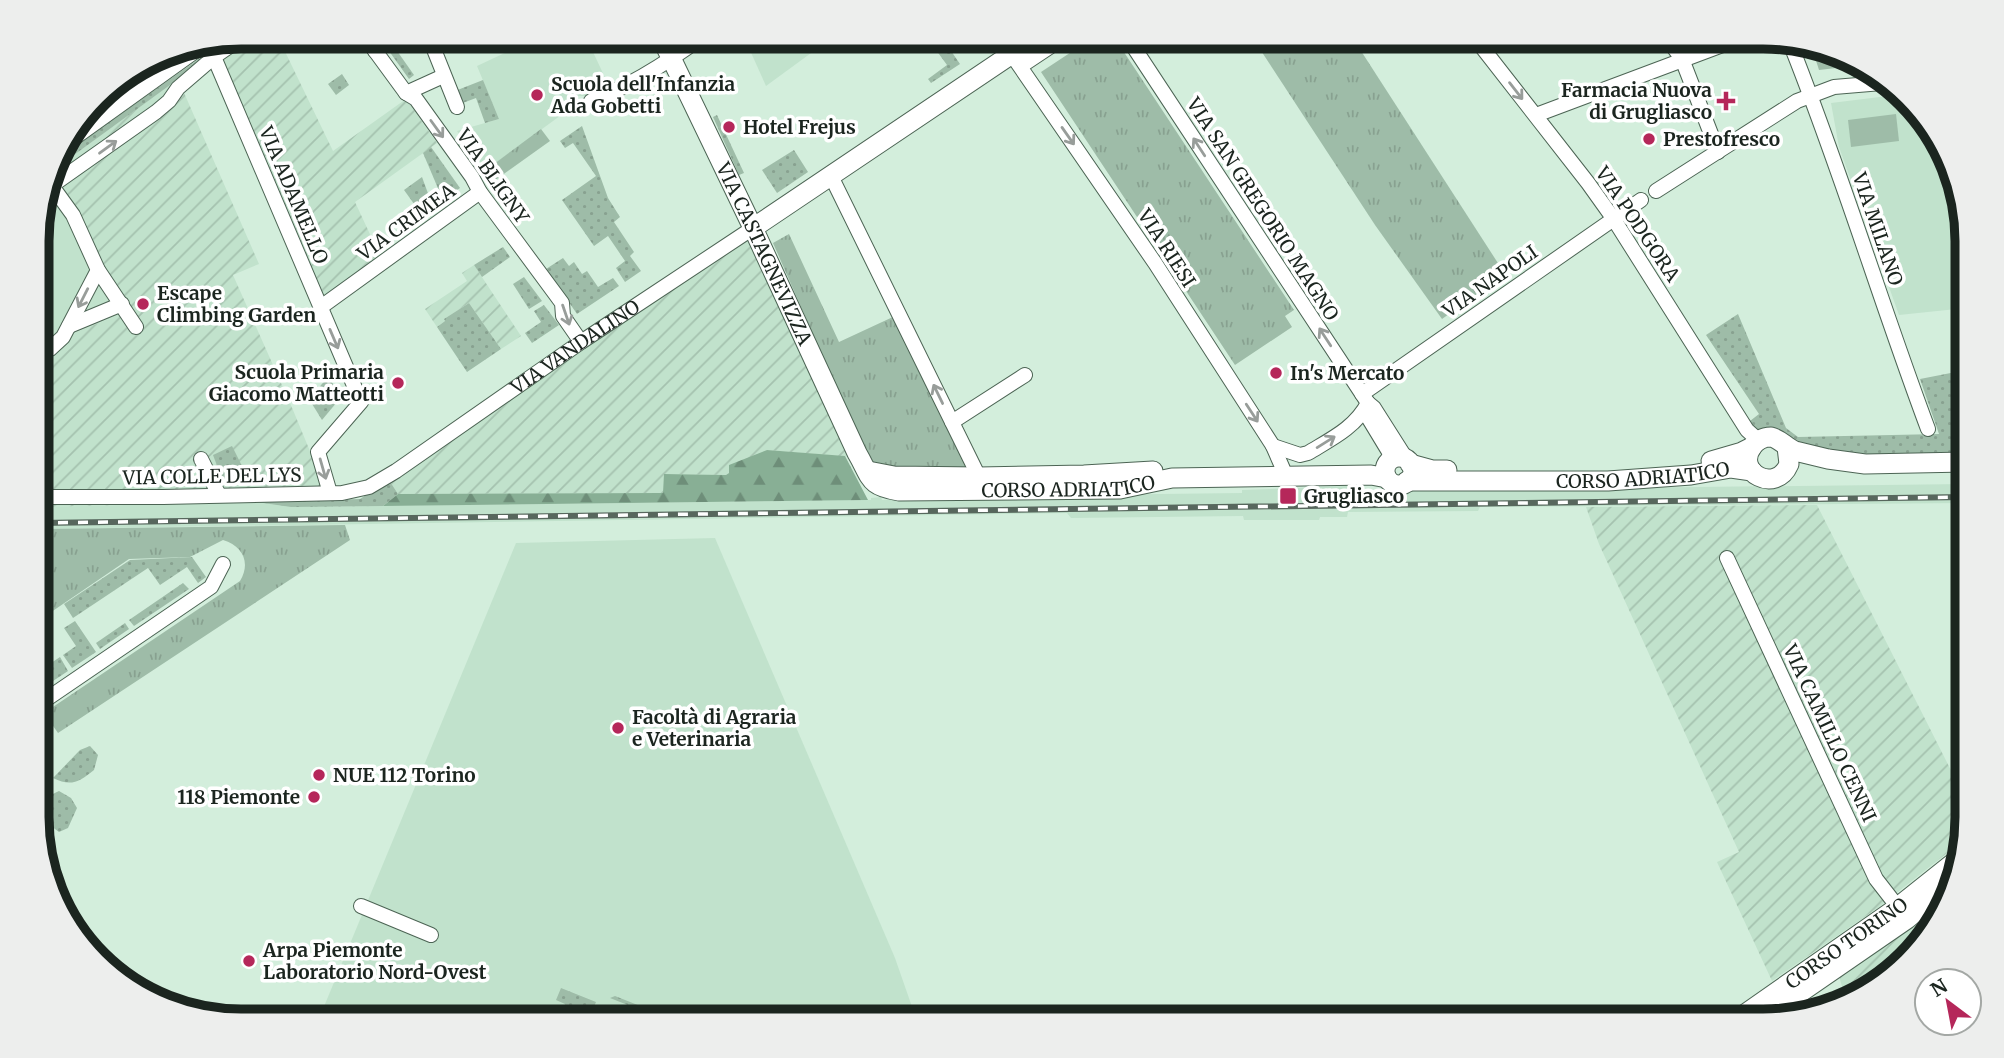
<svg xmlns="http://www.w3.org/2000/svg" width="2004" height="1058" font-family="Merriweather,serif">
  <defs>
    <pattern id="industrial-furrows" width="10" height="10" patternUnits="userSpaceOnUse" patternTransform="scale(1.75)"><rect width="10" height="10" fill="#c1e2cc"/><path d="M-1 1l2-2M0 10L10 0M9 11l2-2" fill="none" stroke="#a5c2af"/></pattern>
    <pattern id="grass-dots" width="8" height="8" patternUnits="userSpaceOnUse" patternTransform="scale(1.75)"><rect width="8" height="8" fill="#9ebca8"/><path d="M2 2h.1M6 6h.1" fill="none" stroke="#88a190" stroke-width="1.8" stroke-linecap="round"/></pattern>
    <pattern id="forest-firs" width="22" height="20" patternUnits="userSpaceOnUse" patternTransform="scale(1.75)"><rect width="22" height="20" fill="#88af95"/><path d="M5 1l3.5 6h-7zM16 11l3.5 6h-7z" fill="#6e8e79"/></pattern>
    <pattern id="park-tufts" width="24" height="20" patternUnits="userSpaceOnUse" patternTransform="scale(1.75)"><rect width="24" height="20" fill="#9ebca8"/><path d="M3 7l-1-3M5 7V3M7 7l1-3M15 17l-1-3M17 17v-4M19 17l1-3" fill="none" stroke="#88a190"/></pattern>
  </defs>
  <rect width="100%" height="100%" fill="#d3eedc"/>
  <g fill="#c1e2cc">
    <polygon points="539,37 586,37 608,84 590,96 573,96 568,110 486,170 457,131 499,119 477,66"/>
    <polygon points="744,37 833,37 766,86"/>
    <polygon points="1896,95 1933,127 1966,215 1966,308 1899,315 1839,147 1831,103"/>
    <polygon points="51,175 72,201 131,310 54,341 50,344 37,346 37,227"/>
    <polygon points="1966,484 1966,503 1480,507 1478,511 1348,512 1347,517 1320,517 1319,520 1244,520 1243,516 1071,518 1067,513 38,529 38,507 256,502 291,507 871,500 871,498 881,497 882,500 1068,497 1077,495 1242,493 1242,490 1349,486 1350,491"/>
    <polygon points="715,538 895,958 917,1021 318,1021 516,543"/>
  </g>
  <g fill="url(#industrial-furrows)">
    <polygon points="241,37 278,37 333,151 406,99 437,143 355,202 382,260 322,303 214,53 226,41 223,42 224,40"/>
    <polygon points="178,79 259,264 233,275 293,410 333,507 291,507 256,502 38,507 37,346 50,344 54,341 131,310 98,258 72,201 51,175 52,171"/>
    <polygon points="752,231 852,457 767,450 726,475 664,474 664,493 398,494 389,480"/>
    <polygon points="474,265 521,336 501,349 469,303 444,319 445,321 437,327 425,309 467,281 462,273"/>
    <polygon points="1817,505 1967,802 1967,817 1961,842 1879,907 1772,981 1717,862 1739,852 1599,544 1586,507"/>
    <polygon points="1939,903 1942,913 1876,987 1845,997 1839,976"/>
  </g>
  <g fill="url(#grass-dots)">
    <polygon points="228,40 214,53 52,171 55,160 223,42"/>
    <polygon points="944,44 947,45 960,64 931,83 928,79 947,65 936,50"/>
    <polygon points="395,48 414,75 409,79 389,51"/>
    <polygon points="342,74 349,85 336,95 328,84"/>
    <polygon points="483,80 499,119 485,123 476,98 460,104 455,91"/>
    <polygon points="717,115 744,173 739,175 713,117"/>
    <polygon points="582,126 608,198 620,217 614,222 634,252 630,256 641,271 625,282 616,268 625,261 608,236 594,246 562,200 596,176 573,143 565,148 560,141"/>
    <polygon points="431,147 460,188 443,200 423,153"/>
    <polygon points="794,150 808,172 777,193 762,170"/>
    <polygon points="422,177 433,207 422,215 404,190"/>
    <polygon points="503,247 510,257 482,277 474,265"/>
    <polygon points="563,258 569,266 574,262 582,274 587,271 598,287 613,278 619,286 577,314 546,269"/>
    <polygon points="524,277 542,301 529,309 513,284"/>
    <polygon points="469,303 501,349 467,372 437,327 445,321 444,319"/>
    <polygon points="544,305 559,325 532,343 525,333 541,322 534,311"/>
    <polygon points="1738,314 1786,428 1798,437 1939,434 1920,379 1966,370 1966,456 1860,460 1758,431 1750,421 1759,414 1706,335"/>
    <polygon points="328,377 342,396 322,420 309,399"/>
    <polygon points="232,446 249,480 225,481 222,479 213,455"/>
    <polygon points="389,480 398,494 383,506 291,507 256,502 360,499"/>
    <polygon points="192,557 206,577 198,583 187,567 160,585 148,568 73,618 64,604 130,560"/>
    <polygon points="183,583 189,589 134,626 129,620"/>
    <polygon points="75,621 96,652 72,668 63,655 76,646 64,628"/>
    <polygon points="125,623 129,629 100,649 96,643"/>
    <polygon points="60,657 68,671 38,691 38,665 42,669"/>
    <path d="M90 746 98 755 94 770C79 782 71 787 53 778L80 750Z"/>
    <path d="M59 791 71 798 77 808 68 828 59 832C48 824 38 815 38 801Z"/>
    <polygon points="561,988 596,1002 588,1021 558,1021 565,1004 556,1000"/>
    <polygon points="615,996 678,1021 668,1021 610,998"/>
    <polygon points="604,1007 641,1021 599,1021"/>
  </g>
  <polygon fill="url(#forest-firs)" points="767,450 845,456 868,500 383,506 398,494 663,493 664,474 726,475 729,473 729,465"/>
  <g fill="url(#park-tufts)">
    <polygon points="1094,37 1114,37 1294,310 1285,316 1292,327 1235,365 1041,72"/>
    <polygon points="1252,37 1352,37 1505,274 1442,319 1375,225"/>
    <polygon points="1812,48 1854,58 1862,65 1819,70"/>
    <polygon points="541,129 550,141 494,181 486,170"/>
    <polygon points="789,234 839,342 895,316 972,471 877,466 864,451 773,243"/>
    <path d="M345 525 350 540 58 733 44 713 240 581C251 563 243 546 223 540L190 557 129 559 38 621V529Z"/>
  </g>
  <polygon fill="#9ebca8" points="1896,114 1899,141 1851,147 1848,120"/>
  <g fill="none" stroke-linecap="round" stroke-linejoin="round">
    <g stroke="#4c6454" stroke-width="16">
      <g id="street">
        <polyline points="265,37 267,39 269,37"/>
        <polyline points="365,37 406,93 416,99 472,177 480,192 562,303 563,316 581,342"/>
        <polyline points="429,37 457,107"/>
        <path d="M1127 37 1368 403C1355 428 1331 439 1308 453L1300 455 1273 446"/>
        <polyline points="1474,37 1588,183 1613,218 1747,430 1758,440"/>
        <polyline points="1666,37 1682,59 1718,152"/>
        <path d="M1790 43C1841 170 1880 301 1928 429"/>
        <polyline points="375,51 395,37"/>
        <polyline points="1012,55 1155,263 1273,446 1283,469"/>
        <polyline points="214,57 361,402 318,452 330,493"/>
        <polyline points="406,93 439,78"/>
        <path d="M591 101C631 86 668 62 702 37"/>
        <polyline points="1536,115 1744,37"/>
        <polyline points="831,176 979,477"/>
        <polyline points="52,186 73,215 98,270 136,327"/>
        <polyline points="47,189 156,112 169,101 178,88 214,57 243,37"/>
        <polyline points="1656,191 1797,101 1834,87 1882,83"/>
        <polyline points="321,307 480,192"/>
        <polyline points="69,326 122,304"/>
        <polyline points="37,356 50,349 63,337 98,270"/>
        <polyline points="1362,394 1641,200"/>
        <polyline points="952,422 1025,375"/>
        <polyline points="201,459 219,495"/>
        <polyline points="1390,460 1389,452 1366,414 1368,403 1374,408 1407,460"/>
        <path id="s1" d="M38 497H163L342 493 369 487 396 471 581 342 753 228"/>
        <polyline points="1727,558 1876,879 1904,915"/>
        <polyline points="38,705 211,587 223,564"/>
        <polyline points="361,906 431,935"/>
      </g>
    </g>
    <g stroke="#4c6454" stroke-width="21">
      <g id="secondary">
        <path id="s2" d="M661 37 753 228 857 453C872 479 868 486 899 491L1120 489 1172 478 1371 475 1387 478"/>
        <polyline points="1024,61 1060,37"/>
        <polyline points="753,228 1037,37"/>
        <path d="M1787 447 1789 464C1776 495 1734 472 1752 447 1756 441 1763 437 1771 437 1780 439 1786 447 1795 451L1828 459 1865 464 1966 462"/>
        <circle cx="1399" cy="471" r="14"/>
        <polyline points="1711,461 1742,452 1752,447"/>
        <polyline points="1410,464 1432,470 1447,470"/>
        <polyline points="868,471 894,476 979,477 1084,475 1153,471"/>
        <path id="s3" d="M1407 481H1608L1691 475 1731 468 1752 471"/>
        <path id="s4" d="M1735 1021 1898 907 1957 860"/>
        <polyline points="1759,1021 1907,919 1952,881"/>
      </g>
    </g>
    <g stroke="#4c6454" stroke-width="23">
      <polyline id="primary" points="67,139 198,45"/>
    </g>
    <use href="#street" stroke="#fff" stroke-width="14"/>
    <use href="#secondary" stroke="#fff" stroke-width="19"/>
    <use href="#primary" stroke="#fff" stroke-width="21"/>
    <g stroke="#57675d" stroke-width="6">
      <polyline id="rail" points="38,523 1966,497"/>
    </g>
    <use href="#rail" stroke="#fff" stroke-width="3.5" stroke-dasharray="10" stroke-linecap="butt"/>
  </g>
  <defs><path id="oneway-shaft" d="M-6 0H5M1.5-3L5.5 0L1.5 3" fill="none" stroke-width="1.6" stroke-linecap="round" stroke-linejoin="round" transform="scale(1.75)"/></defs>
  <g stroke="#989d9a">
    <use href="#oneway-shaft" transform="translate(1516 91) rotate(52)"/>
    <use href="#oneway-shaft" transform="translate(437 129) rotate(54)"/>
    <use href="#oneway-shaft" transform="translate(1068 136) rotate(55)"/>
    <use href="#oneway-shaft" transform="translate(108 147) rotate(-36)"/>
    <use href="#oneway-shaft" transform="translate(1199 147) rotate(-123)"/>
    <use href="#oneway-shaft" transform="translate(83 298) rotate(117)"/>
    <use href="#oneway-shaft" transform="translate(566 315) rotate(71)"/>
    <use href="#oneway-shaft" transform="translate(1325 337) rotate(-123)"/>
    <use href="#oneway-shaft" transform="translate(334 339) rotate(67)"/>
    <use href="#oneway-shaft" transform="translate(938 394) rotate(-116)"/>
    <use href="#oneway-shaft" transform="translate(1252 413) rotate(57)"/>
    <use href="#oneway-shaft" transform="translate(1326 442) rotate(-32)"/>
    <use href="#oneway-shaft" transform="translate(323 469) rotate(74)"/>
  </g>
  <g fill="#b5275a" stroke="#fff" stroke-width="2.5">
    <circle cx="537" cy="95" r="7"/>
    <path d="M1722.5 90.5h7v7h7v7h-7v7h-7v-7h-7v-7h7z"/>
    <circle cx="729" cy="127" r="7"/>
    <circle cx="1649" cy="139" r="7"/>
    <circle cx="143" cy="304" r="7"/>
    <circle cx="1276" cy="373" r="7"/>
    <circle cx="398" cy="383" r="7"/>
    <rect x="1279" y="487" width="18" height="18" rx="3.5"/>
    <circle cx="618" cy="728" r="7"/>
    <circle cx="319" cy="775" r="7"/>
    <circle cx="314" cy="797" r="7"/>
    <circle cx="249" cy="961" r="7"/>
  </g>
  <g text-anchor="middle" stroke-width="7" stroke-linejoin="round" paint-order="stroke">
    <g font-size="19" font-weight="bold" fill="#1b251f" stroke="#fff" text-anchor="start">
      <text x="551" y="91">Scuola dell'Infanzia<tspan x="551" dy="22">Ada Gobetti</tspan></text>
      <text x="1712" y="97" text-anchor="end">Farmacia Nuova<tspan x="1712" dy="22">di Grugliasco</tspan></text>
      <text x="743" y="134">Hotel Frejus</text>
      <text x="1663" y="146">Prestofresco</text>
      <text x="157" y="300">Escape<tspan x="157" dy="22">Climbing Garden</tspan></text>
      <text x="384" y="379" text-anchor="end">Scuola Primaria<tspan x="384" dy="22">Giacomo Matteotti</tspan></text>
      <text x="1290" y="380">In's Mercato</text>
      <text x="1304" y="503">Grugliasco</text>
      <text x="632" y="724">Facoltà di Agraria<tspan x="632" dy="22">e Veterinaria</tspan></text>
      <text x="333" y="782">NUE 112 Torino</text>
      <text x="300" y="804" text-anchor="end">118 Piemonte</text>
      <text x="263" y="957">Arpa Piemonte<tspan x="263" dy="22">Laboratorio Nord-Ovest</tspan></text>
    </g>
    <g font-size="19" fill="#1b251f" stroke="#fff">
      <text transform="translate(493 176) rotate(55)" y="7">VIA BLIGNY</text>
      <text transform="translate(294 195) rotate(67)" y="7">VIA ADAMELLO</text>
      <text transform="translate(1263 209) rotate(57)" y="7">VIA SAN GREGORIO MAGNO</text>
      <text transform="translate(406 222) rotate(-36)" y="7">VIA CRIMEA</text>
      <text transform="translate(1638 224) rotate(56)" y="7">VIA PODGORA</text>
      <text transform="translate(1878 229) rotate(71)" y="7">VIA MILANO</text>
      <text transform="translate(1167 248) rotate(57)" y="7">VIA RIESI</text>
      <text dy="7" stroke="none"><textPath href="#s2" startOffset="240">VIA CASTAGNEVIZZA</textPath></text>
      <text transform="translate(1490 281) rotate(-35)" y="7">VIA NAPOLI</text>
      <text dy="7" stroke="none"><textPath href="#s1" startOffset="581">VIA VANDALINO</textPath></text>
      <text dy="7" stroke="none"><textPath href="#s3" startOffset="236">CORSO ADRIATICO</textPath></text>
      <text transform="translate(212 476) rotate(-1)" y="7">VIA COLLE DEL LYS</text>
      <text dy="7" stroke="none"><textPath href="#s2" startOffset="690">CORSO ADRIATICO</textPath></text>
      <text transform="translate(1830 733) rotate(65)" y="7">VIA CAMILLO CENNI</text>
      <text dy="7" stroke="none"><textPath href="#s4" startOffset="136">CORSO TORINO</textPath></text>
    </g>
  </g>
  <path d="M0 0H2004V1058H0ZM241 49H1763A192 192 0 0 1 1955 241V817A192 192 0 0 1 1763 1009H241A192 192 0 0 1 49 817V241A192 192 0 0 1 241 49Z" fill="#edeeed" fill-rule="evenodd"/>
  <path fill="none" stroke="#1b251f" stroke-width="9" d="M241 49H1763A192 192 0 0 1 1955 241V817A192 192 0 0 1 1763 1009H241A192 192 0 0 1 49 817V241A192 192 0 0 1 241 49Z"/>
  <g transform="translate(1948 1002) rotate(328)"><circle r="33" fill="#ffffff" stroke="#a4a8a5" stroke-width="2"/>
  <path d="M0-5L12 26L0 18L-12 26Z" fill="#b5275a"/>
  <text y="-10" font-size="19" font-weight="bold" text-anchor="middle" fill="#1b251f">N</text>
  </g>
</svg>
